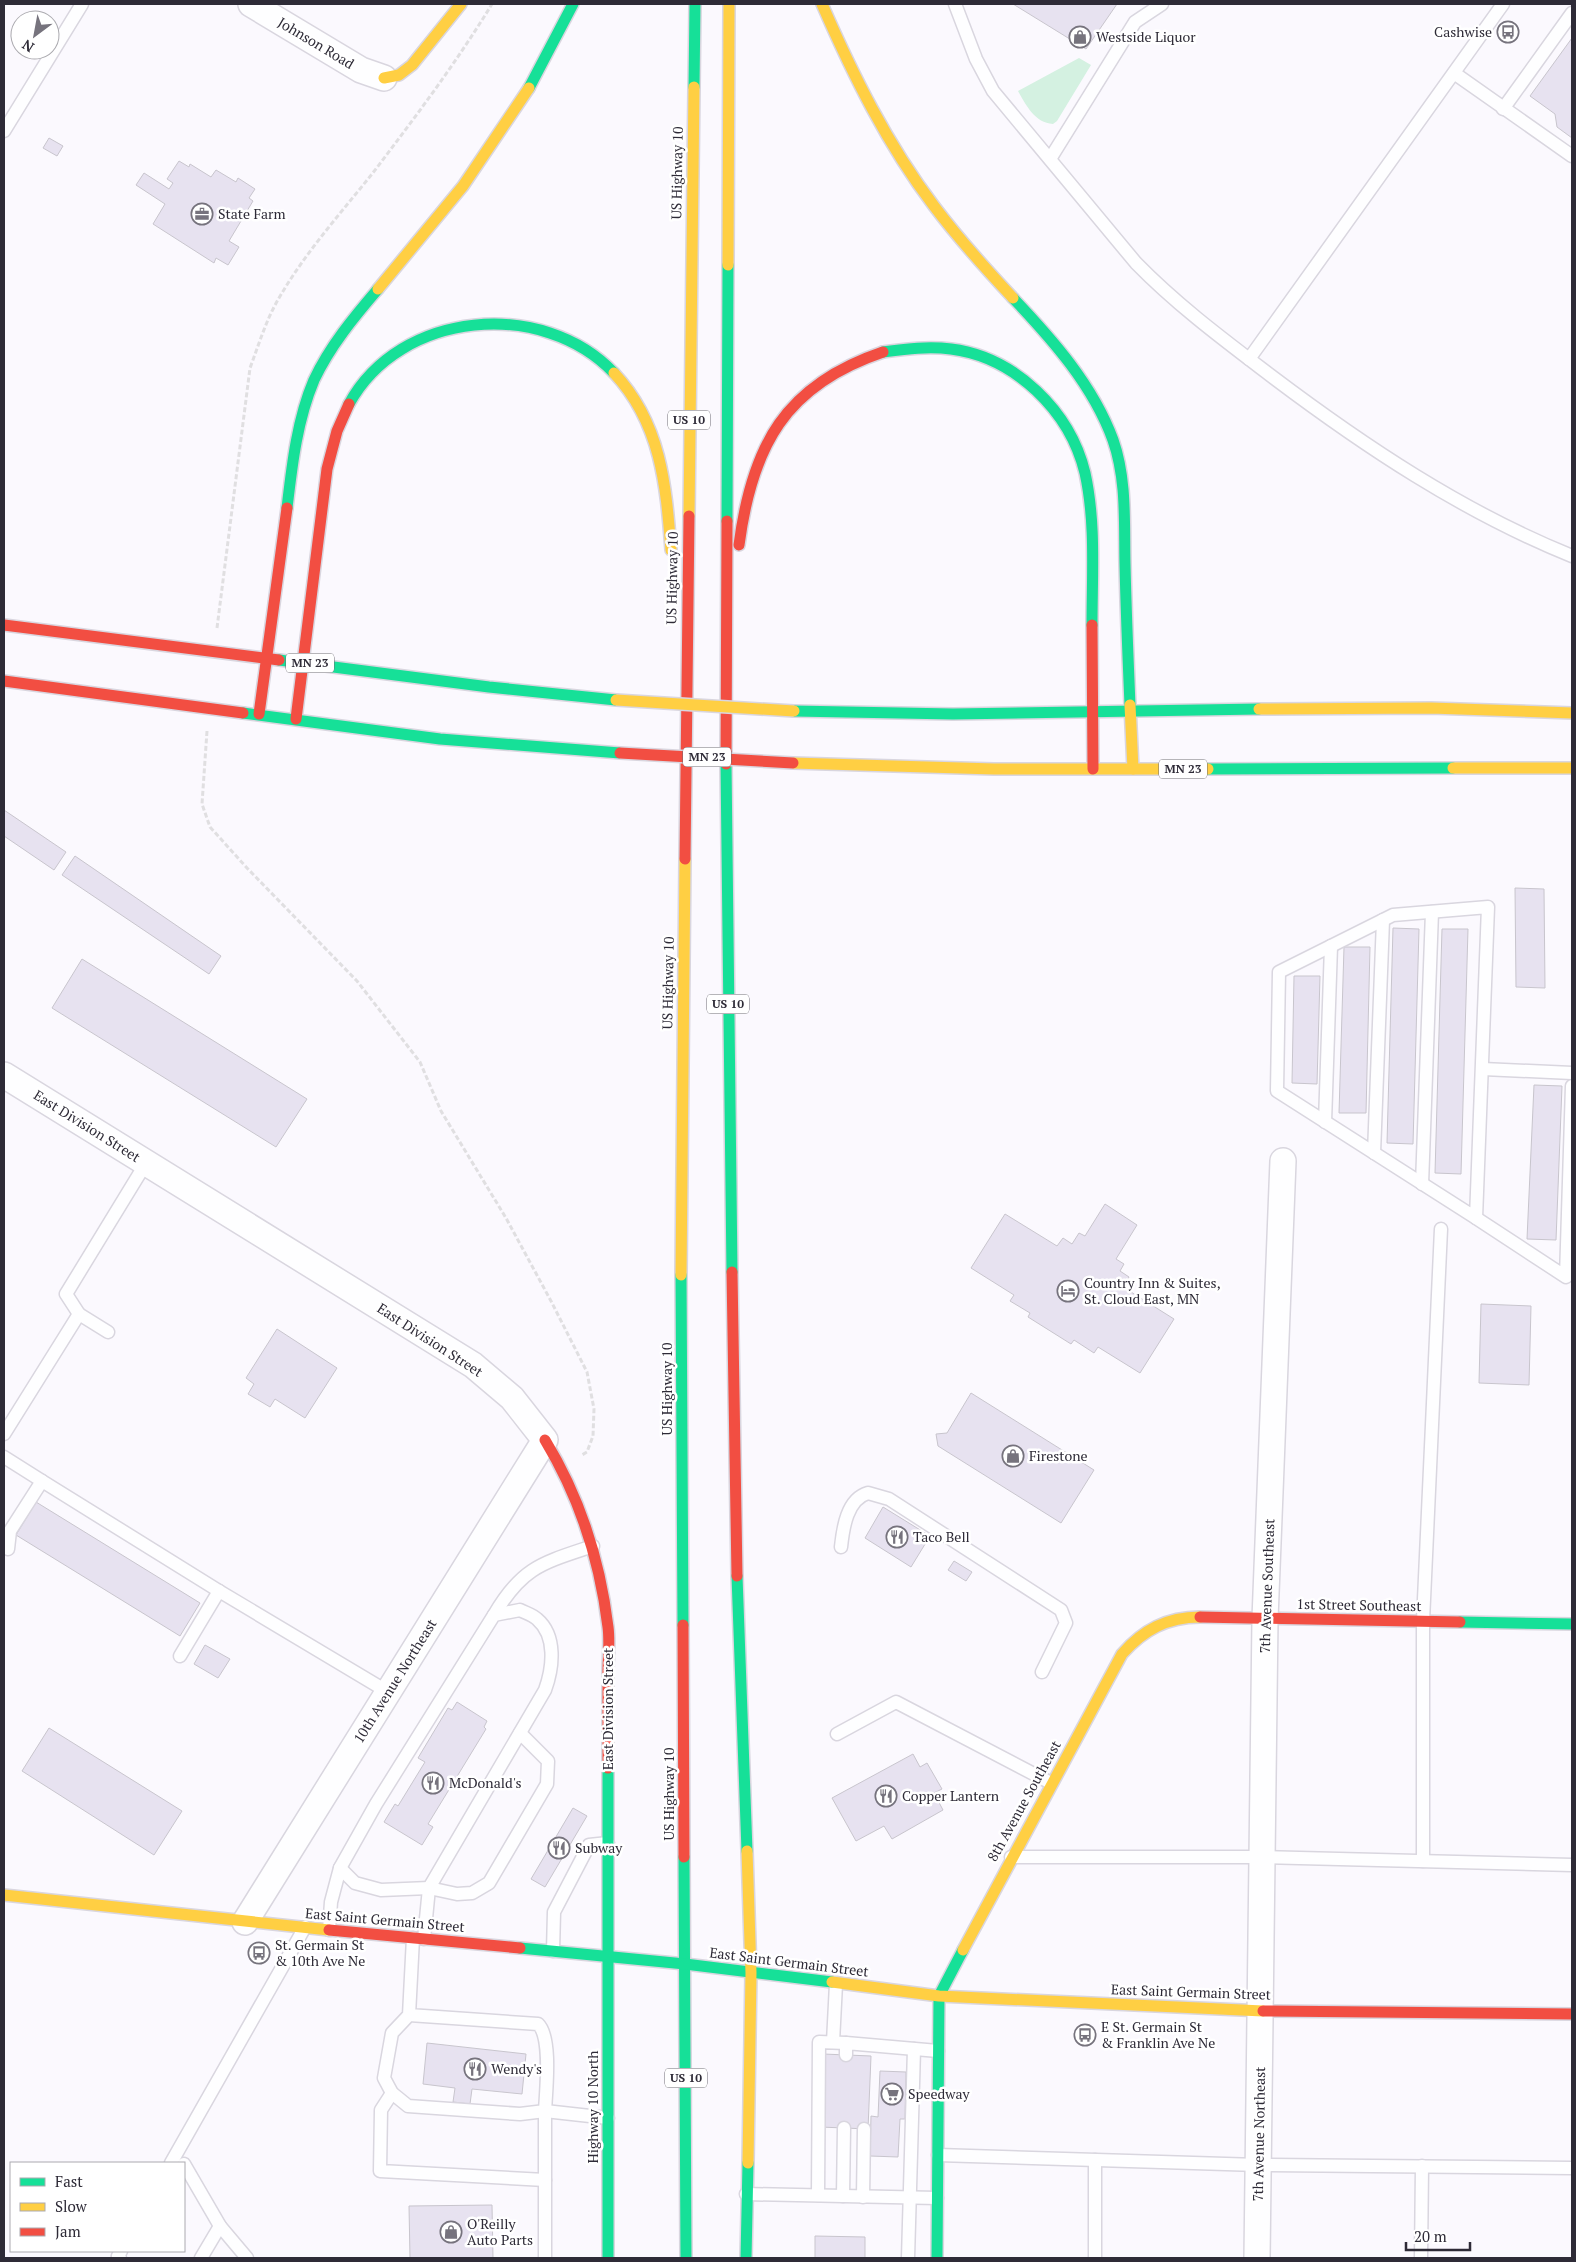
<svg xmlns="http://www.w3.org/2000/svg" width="1576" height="2262" font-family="'PT Serif',serif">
  <rect width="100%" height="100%" fill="#fbf9fe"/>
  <path fill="#d4f1e1" d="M1079 58 1091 65 1057 121 1053 124C1035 123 1026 105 1018 91Z"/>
  <g fill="#e7e2f0" stroke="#c8c5cd">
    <polygon points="1013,4 1117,4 1086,49"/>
    <polygon points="1572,38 1572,138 1557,127 1555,114 1530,96"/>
    <polygon points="49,138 63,146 57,156 43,148"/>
    <polygon points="179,161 189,167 190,164 211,177 216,170 236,182 238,178 255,189 249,198 253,201 229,241 239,247 228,265 216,258 214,263 153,224 165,204 136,185 144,173 169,189 173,183 167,179"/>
    <polygon points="4,810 66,852 54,870 4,836"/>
    <polygon points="75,856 221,956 209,974 62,875"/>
    <polygon points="1515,888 1544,889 1545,988 1516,987"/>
    <polygon points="1393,928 1419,929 1413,1144 1387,1143"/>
    <polygon points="1442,929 1468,929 1461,1174 1435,1173"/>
    <polygon points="1344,947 1370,947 1366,1113 1339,1113"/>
    <polygon points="82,959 307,1099 276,1147 52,1008"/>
    <polygon points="1294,976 1320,976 1317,1084 1292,1083"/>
    <polygon points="1534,1085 1562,1086 1556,1240 1527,1239"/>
    <polygon points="1105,1204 1137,1225 1116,1259 1124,1264 1120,1271 1129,1277 1123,1287 1174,1319 1140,1373 1098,1347 1094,1353 1074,1340 1071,1344 1028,1317 1030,1313 1010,1301 1014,1295 971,1268 1005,1214 1057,1246 1063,1238 1072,1244 1079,1233 1085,1236"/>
    <polygon points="1481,1304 1531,1306 1529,1385 1479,1383"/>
    <polygon points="277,1329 337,1368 305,1418 275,1399 270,1407 248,1394 254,1384 246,1378"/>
    <polygon points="971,1393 1094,1470 1061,1523 938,1446 936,1434 947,1433"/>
    <polygon points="36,1502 200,1603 180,1636 16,1535"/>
    <polygon points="883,1507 930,1536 911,1567 865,1538"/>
    <polygon points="954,1561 972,1572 966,1581 948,1570"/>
    <polygon points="205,1645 230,1659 218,1678 194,1664"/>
    <polygon points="457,1702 487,1721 484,1727 486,1729 428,1824 433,1827 422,1845 384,1822 395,1804 398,1806 425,1762 418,1758 448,1708 452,1710"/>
    <polygon points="49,1728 182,1811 154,1855 22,1771"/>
    <polygon points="913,1754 920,1767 927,1763 942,1789 934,1793 943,1810 892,1839 884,1826 856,1841 832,1798"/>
    <polygon points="573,1808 587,1816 545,1887 531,1879"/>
    <polygon points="427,2043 526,2054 522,2094 472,2089 470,2104 453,2102 455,2088 423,2084"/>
    <polygon points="823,2054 871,2056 868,2129 820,2127"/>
    <polygon points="880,2071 906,2072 905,2119 900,2119 898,2157 870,2156 871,2116 878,2117"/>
    <polygon points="492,2205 493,2258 410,2258 409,2206"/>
    <polygon points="815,2236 865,2237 865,2258 815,2258"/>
  </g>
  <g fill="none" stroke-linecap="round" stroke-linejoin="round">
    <g stroke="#d9d6df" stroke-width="15">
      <g id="lane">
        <path d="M955 4 976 59 993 91 1136 263C1177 305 1224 340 1270 375 1364 446 1463 512 1572 556"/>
        <polyline points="1454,73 1572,156"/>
        <polyline points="1503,109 1572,13"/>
        <polyline points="4,131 82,4"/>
        <polyline points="1050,159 1135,22 1162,4"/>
        <polyline points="1249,359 1503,4"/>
        <polygon points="1488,907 1476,1218 1277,1091 1279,972 1393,915"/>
        <polyline points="1483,1069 1572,1073"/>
        <polyline points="1325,1122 1331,946"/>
        <polyline points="1374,1153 1383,920"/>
        <polyline points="1422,1184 1432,912"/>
        <polyline points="1476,1218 1566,1277 1572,1086"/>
        <polyline points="79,1314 66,1294 146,1163"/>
        <polyline points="4,1434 79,1314 108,1332"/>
        <polyline points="4,1457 42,1481"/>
        <path d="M841 1547C843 1528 847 1499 868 1493L889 1499 1061 1610 1066 1623 1042 1672"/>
        <polyline points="8,1549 10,1531 42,1481 219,1591 388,1692"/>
        <path d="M494 1615C522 1567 542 1563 593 1546"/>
        <polyline points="180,1656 219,1591"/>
        <polyline points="837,1734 896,1702 1051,1783"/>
        <polyline points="1011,1857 1262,1857 1572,1865"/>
        <polyline points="1423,1861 1423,1621 1441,1229"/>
        <polyline points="340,1868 355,1883 381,1890 429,1888 457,1894 472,1893 489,1883 547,1784 548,1761 520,1733"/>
        <path d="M329 1930 331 1902 340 1868 376 1804 494 1615 520 1610C526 1613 533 1615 537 1619 557 1636 553 1668 545 1690L429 1888 424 1939"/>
        <polyline points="553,1951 554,1912 589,1845 608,1843"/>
        <path d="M409 2015 538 2024C552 2037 546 2091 545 2111L520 2114 408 2106 392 2093 384 2078 392 2033 409 2015 413 1938"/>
        <polyline points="833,2042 836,1984"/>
        <polyline points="846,2055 846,2043 938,2051"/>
        <polyline points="392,2093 381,2110 380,2171 545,2180"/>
        <polyline points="938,2155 1258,2165 1572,2168"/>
        <polyline points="1095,2160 1095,2258"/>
        <polyline points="171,2163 305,1927"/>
        <polyline points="184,2164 220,2226 201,2258"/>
        <polyline points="746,2194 937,2198"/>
        <polyline points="818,2195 819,2042 846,2043"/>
        <polyline points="843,2196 844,2128"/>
        <polyline points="863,2197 864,2129"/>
        <polyline points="220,2226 247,2258"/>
        <polyline points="120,2258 118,2256 121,2251"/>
        <polyline points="545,2258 545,2111 608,2118"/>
        <polyline points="908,2258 914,2049"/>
        <polyline points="1421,2258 1422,2166"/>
      </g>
    </g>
    <g stroke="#d9d6df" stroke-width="28">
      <g id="street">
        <polyline points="251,4 361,70 384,78"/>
        <polyline points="4,1075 473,1365 512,1398 545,1440 245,1922"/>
        <polyline points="1257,2258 1265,1619 1283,1161"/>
      </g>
    </g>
    <g stroke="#d9d6df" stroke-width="14">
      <g id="fast">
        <polyline points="694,87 695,4"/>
        <polyline points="529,88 573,4"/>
        <path d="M1013 298C1052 339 1093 385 1113 440 1127 480 1124 523 1125 564 1126 611 1128 658 1130 705"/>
        <path d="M883 352C906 349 928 346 951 349 1015 357 1070 411 1085 473 1096 523 1092 574 1092 625"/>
        <path d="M349 404C400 310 543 298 614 373"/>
        <path d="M287 508C292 465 297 420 314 380 330 346 354 317 378 289"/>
        <polyline points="727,521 728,265"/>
        <polyline points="279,660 489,687 616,700"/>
        <polyline points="794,711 953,714 1259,709"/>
        <polyline points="243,713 440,739 620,753"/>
        <polyline points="726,764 732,1272"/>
        <polyline points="1208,769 1453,768"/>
        <polyline points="681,1275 683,1625"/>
        <polyline points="737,1576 747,1851"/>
        <polyline points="1460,1622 1572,1624"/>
        <polyline points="608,1768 608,2258"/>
        <polyline points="684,1857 686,2258"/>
        <polyline points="520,1948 685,1964 832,1982"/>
        <polyline points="746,2258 748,2163"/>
        <polyline points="937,2258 939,1996 963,1950"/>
      </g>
    </g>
    <g stroke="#d9d6df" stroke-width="14">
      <g id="slow">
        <path d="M822 4C853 75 887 144 934 206 958 238 985 268 1013 298"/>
        <polyline points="384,78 399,75 412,65 461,4"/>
        <polyline points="728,265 729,4"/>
        <polyline points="378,289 463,186 529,88"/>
        <path d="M614 373C661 423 666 485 671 550"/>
        <polyline points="689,516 694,87"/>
        <polyline points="1130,705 1133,769"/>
        <polyline points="1259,709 1431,708 1572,713"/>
        <polyline points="793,763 994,769 1208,769"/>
        <polyline points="1453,768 1572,768"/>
        <polyline points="681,1275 685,859"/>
        <polyline points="747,1851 751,1973 748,2163"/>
        <polyline points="4,1895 329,1930"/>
        <path d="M963 1950 1122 1654C1143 1630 1167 1617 1200 1617"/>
        <polyline points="832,1982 939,1996 1263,2011"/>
      </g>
    </g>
    <g stroke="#d9d6df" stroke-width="14">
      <g id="jam">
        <path d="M739 545C752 446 785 385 883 352"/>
        <polyline points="4,625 279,660"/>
        <polyline points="1092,625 1093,769"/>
        <polyline points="4,681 243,713"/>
        <polyline points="259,714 287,508"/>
        <polyline points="296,719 327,469 337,431 349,404"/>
        <polyline points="726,764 727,521"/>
        <polyline points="685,859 689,516"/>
        <polyline points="732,1272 737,1576"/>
        <path d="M545 1440C579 1496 600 1561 608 1627 610 1642 608 1658 608 1673 608 1705 608 1737 608 1768"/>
        <polyline points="1200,1617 1460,1622"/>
        <polyline points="683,1625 684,1857"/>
        <polyline points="329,1930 520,1948"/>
        <polyline points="1263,2011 1572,2014"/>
      </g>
    </g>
    <g stroke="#e0dfe1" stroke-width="3" stroke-dasharray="5 2.5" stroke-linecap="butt">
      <path d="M217 628 250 368C259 344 266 320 279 298 305 253 340 214 372 174 414 119 456 63 492 4"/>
      <polyline points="207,731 202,804 210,827 247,868 357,981 420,1062 441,1111 506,1218 551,1301 587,1372 594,1409 593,1436 587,1452 582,1455"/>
    </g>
    <use href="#lane" stroke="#fefeff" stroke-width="12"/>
    <use href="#street" stroke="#fefeff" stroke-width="25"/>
    <use href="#fast" stroke="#16e098" stroke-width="11"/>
    <use href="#slow" stroke="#ffcf43" stroke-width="11"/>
    <use href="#jam" stroke="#f24e42" stroke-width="11"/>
    <g stroke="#d9d6df" stroke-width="14" stroke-linecap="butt">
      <polyline id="slow-bridge" points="616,700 794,711"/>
    </g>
    <g stroke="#d9d6df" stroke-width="14" stroke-linecap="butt">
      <polyline id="jam-bridge" points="620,753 793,763"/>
    </g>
    <use href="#slow-bridge" stroke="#ffcf43" stroke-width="11"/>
    <use href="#jam-bridge" stroke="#f24e42" stroke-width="11"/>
  </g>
  <defs>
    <g id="bus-ring" transform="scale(1.125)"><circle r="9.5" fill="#fff" stroke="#76737d" stroke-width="1.5"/><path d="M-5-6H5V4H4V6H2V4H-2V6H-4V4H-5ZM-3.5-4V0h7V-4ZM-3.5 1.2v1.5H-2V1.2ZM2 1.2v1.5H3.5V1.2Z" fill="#76737d"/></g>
    <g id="shop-ring" transform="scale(1.125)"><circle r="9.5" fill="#fff" stroke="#76737d" stroke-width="1.5"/><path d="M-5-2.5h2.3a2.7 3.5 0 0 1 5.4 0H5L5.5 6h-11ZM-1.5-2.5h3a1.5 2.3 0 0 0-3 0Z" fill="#76737d"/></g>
    <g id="office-ring" transform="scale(1.125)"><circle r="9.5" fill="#fff" stroke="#76737d" stroke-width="1.5"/><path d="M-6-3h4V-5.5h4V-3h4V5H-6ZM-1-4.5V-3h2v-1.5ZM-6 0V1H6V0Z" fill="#76737d"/></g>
    <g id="hotel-ring" transform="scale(1.125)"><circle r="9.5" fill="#fff" stroke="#76737d" stroke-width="1.5"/><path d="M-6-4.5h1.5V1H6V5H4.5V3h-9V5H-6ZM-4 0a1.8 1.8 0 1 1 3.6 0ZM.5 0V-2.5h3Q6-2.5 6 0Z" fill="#76737d"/></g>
    <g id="restaurant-ring" transform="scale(1.125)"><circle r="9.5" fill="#fff" stroke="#76737d" stroke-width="1.5"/><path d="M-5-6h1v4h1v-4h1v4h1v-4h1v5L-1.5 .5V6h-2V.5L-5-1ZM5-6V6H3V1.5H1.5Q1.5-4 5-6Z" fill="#76737d"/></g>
    <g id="supermarket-ring" transform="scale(1.125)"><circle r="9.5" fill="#fff" stroke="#76737d" stroke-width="1.5"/><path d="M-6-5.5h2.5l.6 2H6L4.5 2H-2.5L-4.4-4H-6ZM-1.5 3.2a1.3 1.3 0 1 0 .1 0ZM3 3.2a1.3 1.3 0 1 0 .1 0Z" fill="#76737d"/></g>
  </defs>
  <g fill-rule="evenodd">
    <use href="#bus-ring" x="1508" y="32"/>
    <use href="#shop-ring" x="1080" y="37"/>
    <use href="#office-ring" x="202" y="214"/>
    <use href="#hotel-ring" x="1068" y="1291"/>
    <use href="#shop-ring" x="1013" y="1456"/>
    <use href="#restaurant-ring" x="897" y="1537"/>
    <use href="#restaurant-ring" x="433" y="1783"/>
    <use href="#restaurant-ring" x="886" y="1796"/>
    <use href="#restaurant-ring" x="559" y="1848"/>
    <use href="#bus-ring" x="259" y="1953"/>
    <use href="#bus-ring" x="1085" y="2035"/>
    <use href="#restaurant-ring" x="475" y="2069"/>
    <use href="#supermarket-ring" x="892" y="2094"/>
    <use href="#shop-ring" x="451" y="2232"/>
  </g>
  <g text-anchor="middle" stroke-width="5" stroke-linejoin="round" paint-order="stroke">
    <g fill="#fff" stroke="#6d6b73" stroke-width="1">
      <rect x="668" y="410.5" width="42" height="19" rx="4"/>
      <rect x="286" y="653.5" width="48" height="19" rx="4"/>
      <rect x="683" y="747.5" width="48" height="19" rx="4"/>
      <rect x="1159" y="759.5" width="48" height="19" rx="4"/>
      <rect x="707" y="994.5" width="42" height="19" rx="4"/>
      <rect x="665" y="2068.5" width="42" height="19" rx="4"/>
    </g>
    <g font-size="12" font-weight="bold" fill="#2e2b37">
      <text x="689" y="424">US 10</text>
      <text x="310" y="667">MN 23</text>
      <text x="707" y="761">MN 23</text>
      <text x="1183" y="773">MN 23</text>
      <text x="728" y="1008">US 10</text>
      <text x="686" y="2082">US 10</text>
    </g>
    <g font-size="14" fill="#2e2b37" stroke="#fff" text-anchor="start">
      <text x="1492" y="37" text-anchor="end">Cashwise</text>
      <text x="1096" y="42">Westside Liquor</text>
      <text x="218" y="219">State Farm</text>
      <text x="1084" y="1288">Country Inn &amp; Suites,<tspan x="1084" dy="16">St. Cloud East, MN</tspan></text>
      <text x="1029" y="1461">Firestone</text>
      <text x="913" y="1542">Taco Bell</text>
      <text x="449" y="1788">McDonald's</text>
      <text x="902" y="1801">Copper Lantern</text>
      <text x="575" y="1853">Subway</text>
      <text x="275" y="1950">St. Germain St<tspan x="275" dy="16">&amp; 10th Ave Ne</tspan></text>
      <text x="1101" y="2032">E St. Germain St<tspan x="1101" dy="16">&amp; Franklin Ave Ne</tspan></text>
      <text x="491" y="2074">Wendy's</text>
      <text x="908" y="2099">Speedway</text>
      <text x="467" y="2229">O'Reilly<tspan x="467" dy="16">Auto Parts</tspan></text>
    </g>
    <g font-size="14" fill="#2e2b37" stroke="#fff">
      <text transform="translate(316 43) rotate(31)" y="5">Johnson Road</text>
      <text transform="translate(677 173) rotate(-89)" y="5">US Highway 10</text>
      <text transform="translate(672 578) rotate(-89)" y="5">US Highway 10</text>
      <text transform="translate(668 983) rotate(-89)" y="5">US Highway 10</text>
      <text transform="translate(87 1126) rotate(32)" y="5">East Division Street</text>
      <text transform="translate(430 1340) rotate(33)" y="5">East Division Street</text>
      <text transform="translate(667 1389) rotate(-90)" y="5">US Highway 10</text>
      <text transform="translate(1267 1586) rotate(-88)" y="5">7th Avenue Southeast</text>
      <text transform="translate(1359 1605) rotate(1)" y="5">1st Street Southeast</text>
      <text transform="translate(395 1681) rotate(-58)" y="5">10th Avenue Northeast</text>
      <text transform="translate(608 1709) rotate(-90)" y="5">East Division Street</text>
      <text transform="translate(669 1794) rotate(-90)" y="5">US Highway 10</text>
      <text transform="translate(1024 1801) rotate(-61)" y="5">8th Avenue Southeast</text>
      <text transform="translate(385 1920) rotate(5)" y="5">East Saint Germain Street</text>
      <text transform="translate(789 1962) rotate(7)" y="5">East Saint Germain Street</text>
      <text transform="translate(1191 1992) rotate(2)" y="5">East Saint Germain Street</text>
      <text transform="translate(593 2107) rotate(-90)" y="5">Highway 10 North</text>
      <text transform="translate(1259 2134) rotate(-89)" y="5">7th Avenue Northeast</text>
    </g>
  </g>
  <rect width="1576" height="2262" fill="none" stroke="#2e2b37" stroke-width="10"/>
  <rect x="10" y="2162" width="175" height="90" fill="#ffffff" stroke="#abaaaf"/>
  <rect x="20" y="2178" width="25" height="8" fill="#16e098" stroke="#abaaaf"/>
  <text x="55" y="2187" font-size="15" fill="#2e2b37">Fast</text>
  <rect x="20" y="2203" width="25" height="8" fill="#ffcf43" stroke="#abaaaf"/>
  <text x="55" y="2212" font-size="15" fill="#2e2b37">Slow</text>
  <rect x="20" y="2228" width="25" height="8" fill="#f24e42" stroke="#abaaaf"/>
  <text x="55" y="2237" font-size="15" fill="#2e2b37">Jam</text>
  <g transform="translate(35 35) rotate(212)"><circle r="24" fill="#ffffff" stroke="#abaaaf"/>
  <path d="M0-4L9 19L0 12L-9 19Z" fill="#76737d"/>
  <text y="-8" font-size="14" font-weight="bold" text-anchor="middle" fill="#2e2b37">N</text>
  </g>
  <path d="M1406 2242v8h64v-8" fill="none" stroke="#2e2b37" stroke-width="2.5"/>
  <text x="1414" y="2242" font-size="15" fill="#2e2b37" stroke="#ffffff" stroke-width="4" paint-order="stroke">20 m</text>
</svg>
